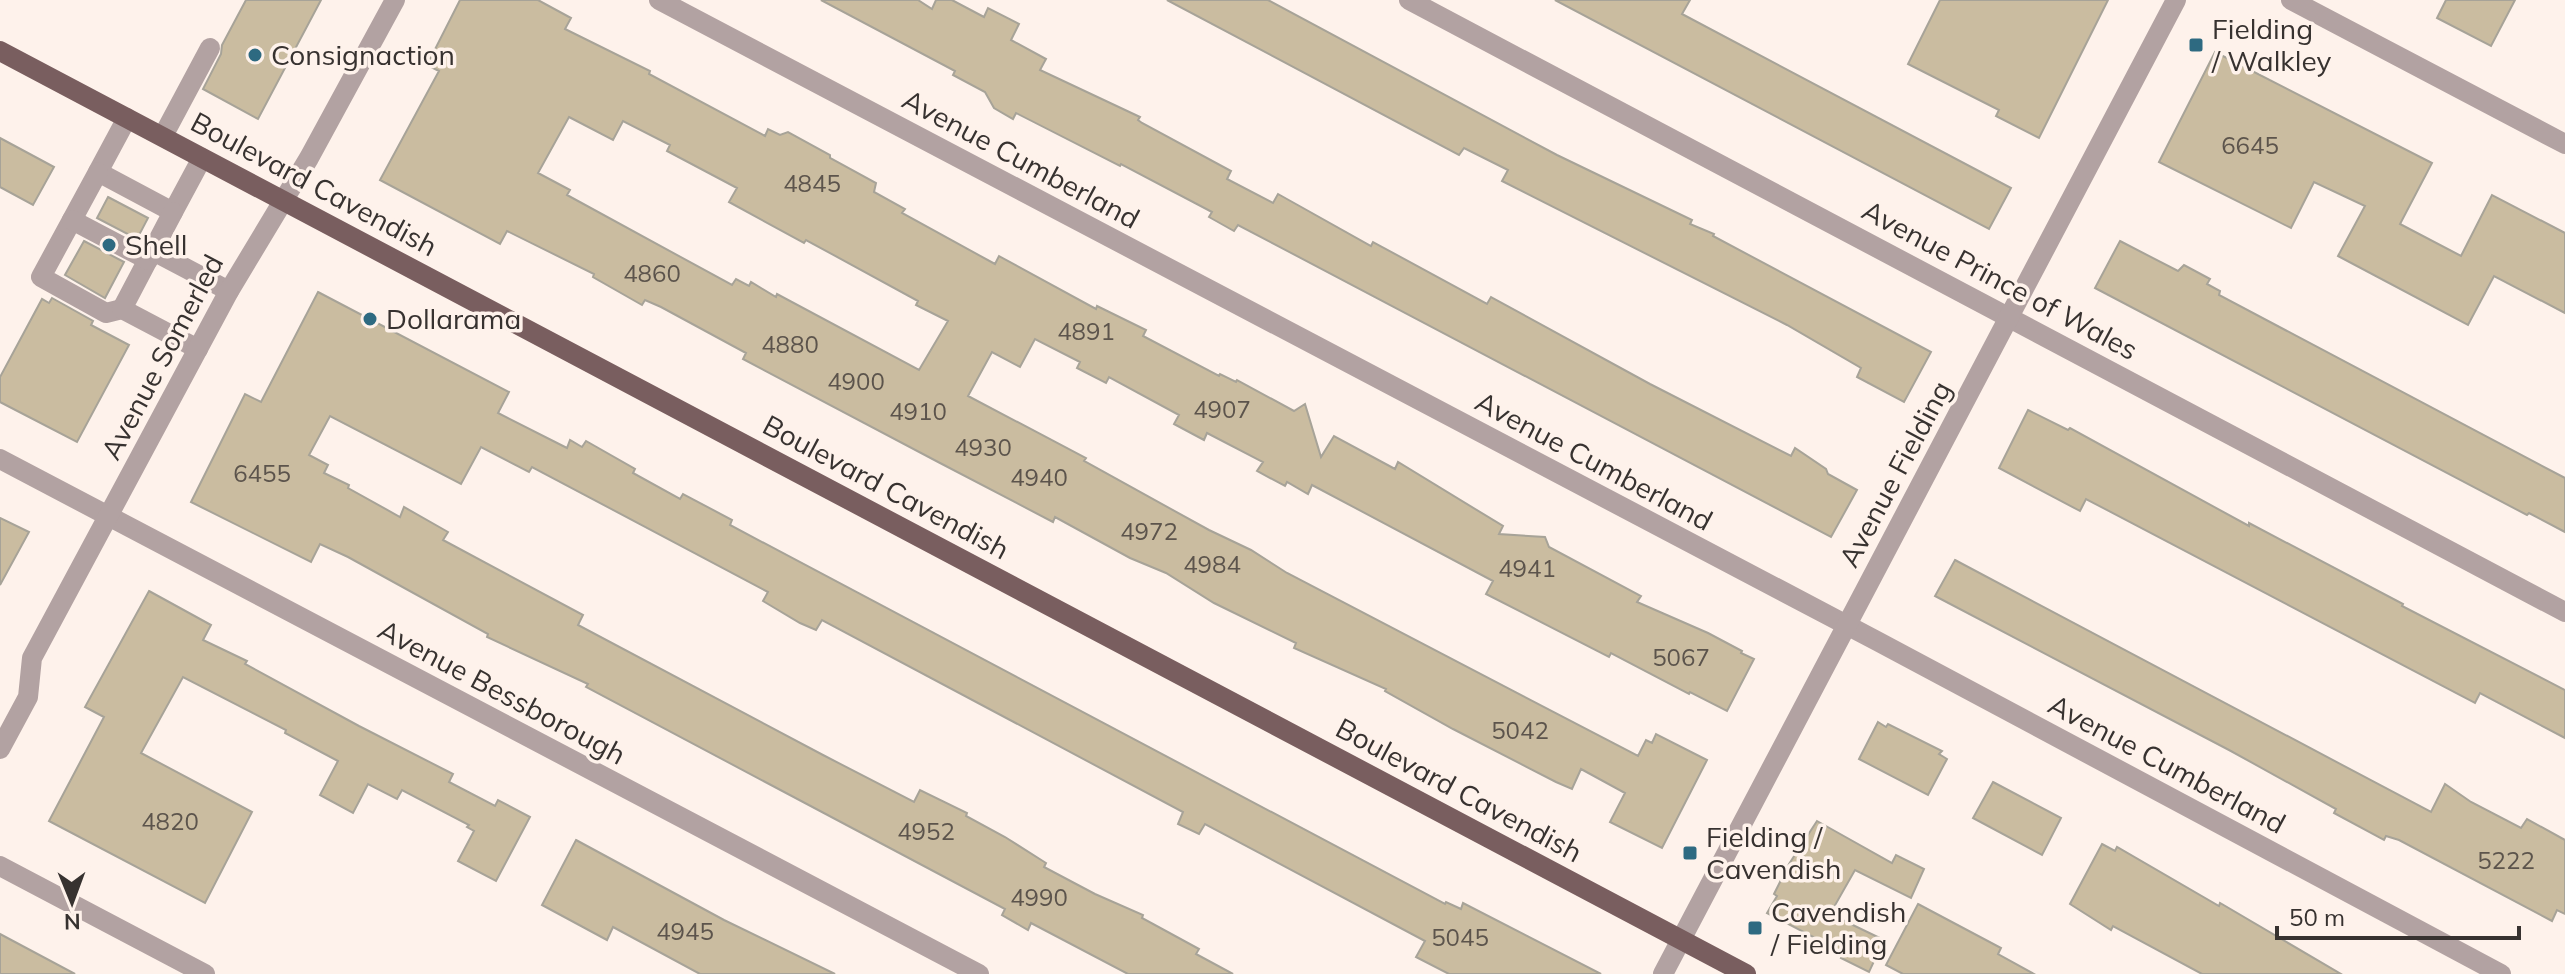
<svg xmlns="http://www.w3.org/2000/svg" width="2565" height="974" font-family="Mulish,sans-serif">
  <rect width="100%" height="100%" fill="#fef2eb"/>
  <g fill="#cabca0" stroke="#a7a398" stroke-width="2" fill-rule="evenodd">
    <polygon points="246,0 321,0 258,119 203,89 221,54 222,45"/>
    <path d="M460 0H538L571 18 565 29 650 71 649 74 765 136 768 129 780 135 788 132 830 155V158L876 183 874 192 905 209 902 213 995 264 999 256 1096 309 1097 306 1146 330 1143 336 1219 376 1220 374 1236 382 1237 380 1294 411 1305 404 1321 457 1334 436 1395 469 1398 462 1503 526 1499 534 1545 537 1549 547 1641 596 1637 602 1708 633 1742 651 1741 653 1754 659 1727 711 1690 692 1689 694 1611 653 1609 657 1486 594 1493 581 1312 485 1308 494 1287 482 1285 486 1257 471 1263 462 1207 433 1204 440 1174 424 1179 415 1109 377 1106 383 1077 368 1080 362 1035 339 1020 367 992 352 968 396 1086 458 1084 461 1209 530 1251 550 1287 573 1638 756 1646 740 1652 743 1656 734 1707 760 1662 848 1610 822 1625 793 1581 769 1572 789 1556 782 1453 729 1385 691 1386 689 1294 648 1296 643 1214 603 1166 573 1130 558 1055 517 1053 522 940 463 743 359 746 353 661 307 645 300 642 305 593 277 594 274 507 231 500 244 380 180 439 71 427 65ZM569 117 613 140 623 121 670 145 667 151 737 188 729 202 804 243 806 240 918 301 916 305 948 321 919 370 777 294 776 297 751 282 749 286 736 279 732 285 567 195 570 190 538 173Z"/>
    <polygon points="821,0 918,0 932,9 936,0 952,0 984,17 988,8 1019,24 1011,40 1046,59 1040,70 1140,117 1138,120 1142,123 1231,171 1227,179 1273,203 1278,194 1371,246 1373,242 1487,304 1491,297 1650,384 1791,456 1795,448 1826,469 1828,474 1857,490 1831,537 1238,225 1234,231 1209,217 1212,212 1121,164 1120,166 1016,113 1013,119 994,108 985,92 953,75 955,71"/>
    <polygon points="1167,0 1268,0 1557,155 1692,220 1690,224 1714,234 1713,236 1931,352 1904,402 1857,377 1861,368 1787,325 1502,181 1508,170 1464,148 1459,155"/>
    <polygon points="1555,0 1690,0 1682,14 2011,188 1989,229"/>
    <polygon points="1940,0 2108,0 2039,138 1996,116 1999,110 1908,64"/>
    <polygon points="2446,0 2515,0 2491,46 2437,18"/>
    <polygon points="2215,52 2432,163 2400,224 2461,256 2492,195 2565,233 2565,313 2494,276 2468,325 2338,256 2365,206 2314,182 2291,228 2159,162"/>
    <polygon points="0,138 54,167 33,205 0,187"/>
    <polygon points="108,197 148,218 137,239 97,218"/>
    <polygon points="84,241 124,262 105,298 65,275"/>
    <polygon points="2120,241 2178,271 2184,265 2210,279 2207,284 2220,291 2219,295 2565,478 2565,532 2529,513 2527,515 2095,288"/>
    <polygon points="318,292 509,392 498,413 567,448 570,440 582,447 586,441 635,469 633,473 680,499 683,494 732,520 730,525 1445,904 1446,902 1461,909 1463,903 1601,974 1449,974 1416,957 1425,941 1205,824 1199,834 1178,824 1183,812 822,620 816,630 800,623 763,601 768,592 532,467 529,472 481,447 461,484 330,416 309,455 328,465 324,473 349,485 348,488 400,517 404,507 448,532 443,540 583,615 578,625 823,755 914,802 920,790 967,813 966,816 1005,837 1046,863 1044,867 1095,894 1143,915 1142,918 1199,949 1196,954 1233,974 1128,974 1031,923 1028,930 1002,915 1005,909 586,687 588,684 487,637 488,634 348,557 320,544 311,562 191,502 245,394 261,402"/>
    <polygon points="52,298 93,321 91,325 129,345 77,442 0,402 0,377 42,299 49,303"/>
    <polygon points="2028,410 2068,430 2070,428 2249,526 2249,523 2403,604 2402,606 2565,690 2565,738 2480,693 2475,703 2086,499 2080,511 1999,468"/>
    <polygon points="0,518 29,532 0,585"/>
    <polygon points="1955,560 2431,812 2445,784 2471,802 2521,828 2527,819 2565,840 2565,914 2557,910 2552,921 2399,840 2386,836 2384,840 2334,813 2336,809 2229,750 1935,596"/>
    <polygon points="149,591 211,625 203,640 247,661 245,664 359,726 453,774 449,782 495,806 498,800 530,817 496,881 458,861 474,831 467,827 469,825 402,790 397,799 368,784 353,813 320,795 338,761 285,733 286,730 183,677 141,753 252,812 205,903 49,821 104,717 85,707"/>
    <polygon points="1878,722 1886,727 1888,724 1942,751 1939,754 1947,759 1928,795 1859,759"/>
    <polygon points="1993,782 2061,818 2042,855 1973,818"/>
    <polygon points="1817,821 1892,863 1896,855 1924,869 1911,898 1855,870 1830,914 1884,940 1869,972 1841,958 1844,953 1767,913 1777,896 1774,894 1789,864"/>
    <polygon points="576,840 724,920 835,974 700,974 613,927 607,940 542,905"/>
    <polygon points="2102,844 2115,851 2117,847 2219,906 2220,903 2341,974 2202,974 2113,926 2111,930 2070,904"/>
    <polygon points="1918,904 2001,948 1998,954 2034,974 1903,974 1886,965"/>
    <polygon points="0,934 75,974 0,974"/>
  </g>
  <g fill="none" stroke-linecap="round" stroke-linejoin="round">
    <g stroke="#b2a2a2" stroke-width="20">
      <polyline points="659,0 1877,641 2501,974"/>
      <polyline points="1409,0 2565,612"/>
      <polyline points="2291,0 2565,144"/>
      <polyline points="127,118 98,172 173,212 202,158"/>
      <polyline points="163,136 210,48"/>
      <polyline points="98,172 41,277 106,313 122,309"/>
      <polyline points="173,212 122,309 198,349"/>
      <polyline points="72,220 148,260"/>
      <polyline points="153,251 229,291"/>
      <polyline points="0,459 979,974"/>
      <polyline points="0,749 28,697 32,658 229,291 309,158 395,0"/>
      <polyline points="0,866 205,974"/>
      <polyline points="1663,974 2176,0"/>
    </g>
    <polyline stroke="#795e5f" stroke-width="20" points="0,51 1746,974"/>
  </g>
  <g fill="#2e6a81" stroke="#fef2eb" stroke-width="3">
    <rect x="2188" y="37" width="16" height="16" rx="4"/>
    <circle cx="255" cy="55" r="8"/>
    <circle cx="109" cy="245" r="8"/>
    <circle cx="370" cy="319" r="8"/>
    <rect x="1682" y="845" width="16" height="16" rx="4"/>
    <rect x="1747" y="920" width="16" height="16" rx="4"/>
  </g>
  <g text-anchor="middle" stroke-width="7" stroke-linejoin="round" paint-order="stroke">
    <g font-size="24" fill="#5c544c">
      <text x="2250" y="154">6645</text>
      <text x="812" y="192">4845</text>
      <text x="652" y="282">4860</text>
      <text x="1086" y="340">4891</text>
      <text x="790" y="353">4880</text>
      <text x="856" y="390">4900</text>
      <text x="1222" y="418">4907</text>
      <text x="918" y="420">4910</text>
      <text x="983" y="456">4930</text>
      <text x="262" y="482">6455</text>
      <text x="1039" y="486">4940</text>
      <text x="1149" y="540">4972</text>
      <text x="1212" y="573">4984</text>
      <text x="1527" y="577">4941</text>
      <text x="1681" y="666">5067</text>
      <text x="1520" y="739">5042</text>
      <text x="170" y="830">4820</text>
      <text x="926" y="840">4952</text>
      <text x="2506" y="869">5222</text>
      <text x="1039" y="906">4990</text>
      <text x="685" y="940">4945</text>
      <text x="1460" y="946">5045</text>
    </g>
    <g font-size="28" fill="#373230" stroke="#fef2eb" text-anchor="start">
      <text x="2212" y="39">Fielding<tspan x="2212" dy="32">/ Walkley</tspan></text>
      <text x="271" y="65">Consignaction</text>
      <text x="125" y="255">Shell</text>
      <text x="386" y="329">Dollarama</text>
      <text x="1706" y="847">Fielding /<tspan x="1706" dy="32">Cavendish</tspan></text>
      <text x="1771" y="922">Cavendish<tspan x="1771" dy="32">/ Fielding</tspan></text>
    </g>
    <g font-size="28" fill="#373230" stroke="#fef2eb">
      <text transform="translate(1021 159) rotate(28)" y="10">Avenue Cumberland</text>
      <text transform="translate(314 184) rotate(28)" y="10">Boulevard Cavendish</text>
      <text transform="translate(2000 280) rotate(28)" y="10">Avenue Prince of Wales</text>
      <text transform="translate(162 357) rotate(-62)" y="10">Avenue Somerled</text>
      <text transform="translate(1594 461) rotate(28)" y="10">Avenue Cumberland</text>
      <text transform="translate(1895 474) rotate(-62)" y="10">Avenue Fielding</text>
      <text transform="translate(886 487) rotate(28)" y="10">Boulevard Cavendish</text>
      <text transform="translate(502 692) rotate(28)" y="10">Avenue Bessborough</text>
      <text transform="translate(2167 764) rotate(28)" y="10">Avenue Cumberland</text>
      <text transform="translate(1459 790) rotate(28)" y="10">Boulevard Cavendish</text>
    </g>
  </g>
  <g transform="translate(72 902) rotate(179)" stroke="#fef2eb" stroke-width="6" paint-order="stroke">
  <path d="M0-6L14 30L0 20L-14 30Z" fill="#373230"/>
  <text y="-12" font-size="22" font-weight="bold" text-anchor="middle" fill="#373230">N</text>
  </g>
  <path d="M2277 926v12h242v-12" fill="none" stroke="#373230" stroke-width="4"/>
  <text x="2289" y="926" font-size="24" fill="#373230" stroke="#fef2eb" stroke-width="6" paint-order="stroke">50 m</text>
</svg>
